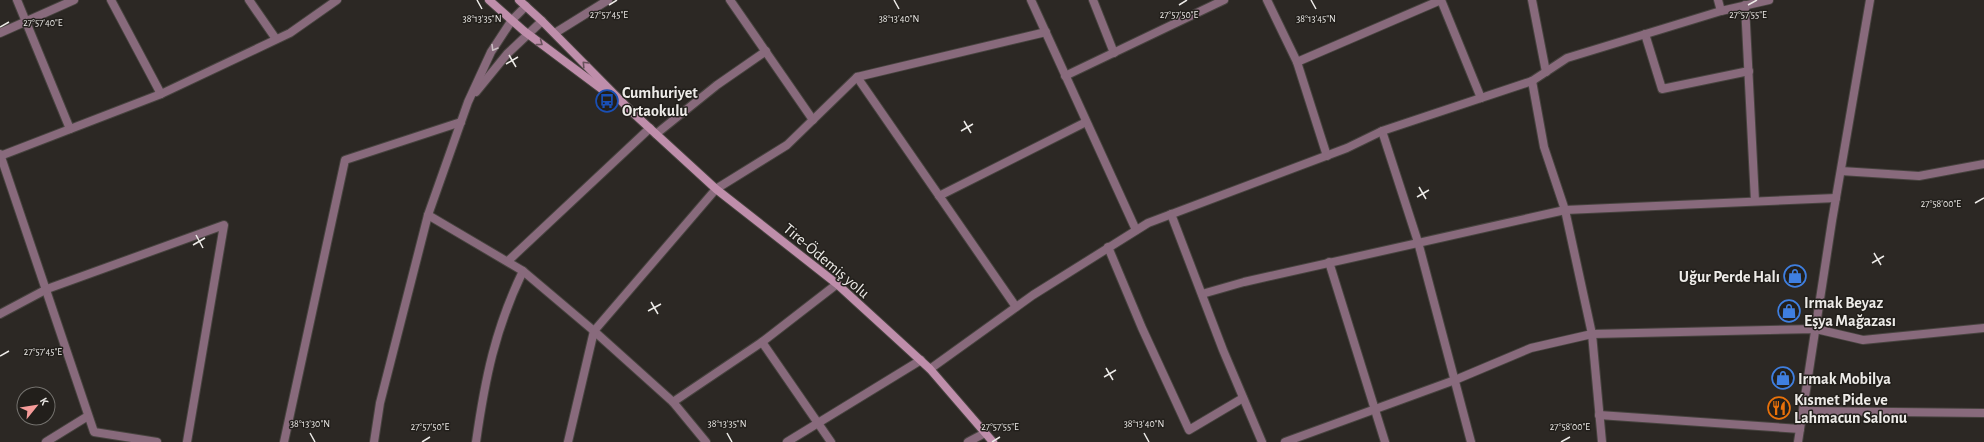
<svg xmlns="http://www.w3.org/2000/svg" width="1984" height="442" font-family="'Alegreya Sans',sans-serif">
  <rect width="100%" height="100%" fill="#2c2824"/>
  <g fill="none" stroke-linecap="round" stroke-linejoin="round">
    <g stroke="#47433f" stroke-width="10">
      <path id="service" d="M476 442C485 379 495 329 523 271"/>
    </g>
    <g stroke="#47433f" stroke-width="10">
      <g id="minor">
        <polyline points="17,0 70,129"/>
        <polyline points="111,0 161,94"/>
        <polyline points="249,0 276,39"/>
        <polyline points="730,0 813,120"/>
        <polyline points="1031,0 1136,230"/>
        <polyline points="1093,0 1114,53"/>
        <polyline points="1267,0 1297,62"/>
        <polyline points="1441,0 1481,98"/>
        <polyline points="1532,0 1546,72"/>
        <polyline points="1718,0 1721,11"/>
        <polyline points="1745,5 1755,201"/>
        <polyline points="0,33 74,0"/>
        <polyline points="555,33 608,0"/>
        <polyline points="1645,34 1662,89 1749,71"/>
        <polyline points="1065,76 1224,0"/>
        <polyline points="857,77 1016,307"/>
        <polyline points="1532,81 1544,147 1565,210 1592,334 1602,442"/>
        <polyline points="1382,131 1418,242 1471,442"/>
        <polyline points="656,134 717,85 766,51"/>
        <polyline points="0,154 94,432 157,442"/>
        <polyline points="0,156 161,94 290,33 337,0"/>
        <polyline points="1327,156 1297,62 1441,0"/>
        <polyline points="939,196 1086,122"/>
        <polyline points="1171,214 1223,350 1262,442"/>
        <polyline points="428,215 523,271 594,331 673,402 706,442"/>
        <polyline points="1108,247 1142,328 1189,430 1243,398"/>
        <polyline points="508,261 650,128"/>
        <polyline points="1329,262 1385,442"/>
        <polyline points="1202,294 1244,282 1565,210 1836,198"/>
        <polyline points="0,314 47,289 224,225 187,442"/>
        <polyline points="762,342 831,442"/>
        <polyline points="673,402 762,342 837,284"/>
        <polyline points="1803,411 1984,413"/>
        <polyline points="1599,415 1800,429"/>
        <polyline points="46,442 88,416"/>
        <polyline points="284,442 345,160 461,122"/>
        <polyline points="568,442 594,331 716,189 787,145 857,77 1046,32"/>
        <polyline points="787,442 921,360"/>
        <polyline points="968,442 985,433"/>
        <polyline points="1285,442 1455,380 1531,348 1592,334 1816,329 1863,340 1984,328"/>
        <polyline points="1798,442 1832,221 1870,0"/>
      </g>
    </g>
    <g stroke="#47433f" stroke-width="10">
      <g id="tertiary">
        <polyline points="476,92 507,54 542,21"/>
        <polyline points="1841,171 1919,176 1984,164"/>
        <polyline points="930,369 1033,295 1148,223 1347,148 1382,131 1532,81 1567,58 1721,11 1769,0"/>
        <polyline points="374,442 380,403 428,215 468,102 491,52 512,20 526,6"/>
      </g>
    </g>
    <g stroke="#47433f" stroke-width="10">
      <g id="secondary">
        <polyline points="489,0 524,31 611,96"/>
        <polyline points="519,0 542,21 632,112 716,189 837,284 930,369 993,442"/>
      </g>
    </g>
    <use href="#service" stroke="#886a7c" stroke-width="8"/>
    <use href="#minor" stroke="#886a7c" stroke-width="8"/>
    <use href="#tertiary" stroke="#886a7c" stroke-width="8"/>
    <use href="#secondary" stroke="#bf8eab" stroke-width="8"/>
  </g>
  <defs><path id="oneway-chevron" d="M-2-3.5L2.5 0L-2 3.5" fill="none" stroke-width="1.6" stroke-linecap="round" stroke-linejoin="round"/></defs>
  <g stroke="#69515c">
    <use href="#oneway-chevron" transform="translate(540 43) rotate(37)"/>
    <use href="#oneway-chevron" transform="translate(585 64) rotate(-134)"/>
  </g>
  <use stroke="#cabec2" href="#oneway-chevron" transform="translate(494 48) rotate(121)"/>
  <path fill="none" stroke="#edebe8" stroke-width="1.5" d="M477 0 482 9M894 0 899 9M1311 0 1316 9M609 5 617 0M1179 5 1187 0M1748 5 1757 0M0 27 9 22M509 55 516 67M506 64 518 57M964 121 971 133M961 131 973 124M1419 187 1426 199M1417 197 1429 190M1975 203 1984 198M196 235 203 248M193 245 205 238M1874 253 1881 265M1872 263 1884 256M651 302 658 314M648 311 661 304M0 356 9 351M1106 368 1113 380M1104 377 1116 370M310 433 315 442M727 433 732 442M1144 433 1149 442M422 442 430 437M992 442 1000 437M1561 442 1570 437"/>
  <defs>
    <g id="bus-ring" transform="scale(1.15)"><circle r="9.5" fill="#221f1b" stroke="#1a4fb4" stroke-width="1.5"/><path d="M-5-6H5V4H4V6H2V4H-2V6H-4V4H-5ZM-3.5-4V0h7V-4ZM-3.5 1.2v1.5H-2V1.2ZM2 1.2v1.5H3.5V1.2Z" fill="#1a4fb4"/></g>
    <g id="shop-ring" transform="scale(1.15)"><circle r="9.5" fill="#221f1b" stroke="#3f7fe0" stroke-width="1.5"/><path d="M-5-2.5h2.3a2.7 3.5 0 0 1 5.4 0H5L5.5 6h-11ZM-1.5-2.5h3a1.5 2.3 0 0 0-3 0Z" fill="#3f7fe0"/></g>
    <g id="restaurant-ring" transform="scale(1.15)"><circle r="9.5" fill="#221f1b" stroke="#e8710a" stroke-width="1.5"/><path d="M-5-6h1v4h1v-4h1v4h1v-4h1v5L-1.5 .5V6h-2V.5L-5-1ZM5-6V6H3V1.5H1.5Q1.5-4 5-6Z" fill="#e8710a"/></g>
  </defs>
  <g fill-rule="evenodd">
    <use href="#bus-ring" x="607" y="101"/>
    <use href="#shop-ring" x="1795" y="276"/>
    <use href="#shop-ring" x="1789" y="311"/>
    <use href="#shop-ring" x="1783" y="378"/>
    <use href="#restaurant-ring" x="1779" y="408"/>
  </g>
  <g text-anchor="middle" stroke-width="3" stroke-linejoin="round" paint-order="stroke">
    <g font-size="16" font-weight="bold" fill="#edebe8" stroke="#221f1b" text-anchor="start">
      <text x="622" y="98">Cumhuriyet<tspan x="622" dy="18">Ortaokulu</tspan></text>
      <text x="1780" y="282" text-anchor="end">Uğur Perde Halı</text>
      <text x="1804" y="308">Irmak Beyaz<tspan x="1804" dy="18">Eşya Mağazası</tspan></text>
      <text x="1798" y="384">Irmak Mobilya</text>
      <text x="1794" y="405">Kısmet Pide ve<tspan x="1794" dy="18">Lahmacun Salonu</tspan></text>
    </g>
    <g font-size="16" fill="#edebe8" stroke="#221f1b">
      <text transform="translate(827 260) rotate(40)" y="6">Tire-Ödemiş yolu</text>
    </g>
  </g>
  <g font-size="10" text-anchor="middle" fill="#edebe8" stroke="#221f1b" stroke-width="3" stroke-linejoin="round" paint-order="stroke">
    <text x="609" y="18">27°57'45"E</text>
    <text x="1179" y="18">27°57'50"E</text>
    <text x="1748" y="18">27°57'55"E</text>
    <text x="482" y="22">38°13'35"N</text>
    <text x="1316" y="22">38°13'45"N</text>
    <text x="899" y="22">38°13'40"N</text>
    <text x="43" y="26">27°57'40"E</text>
    <text x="1941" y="207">27°58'00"E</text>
    <text x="43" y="355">27°57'45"E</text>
    <text x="310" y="427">38°13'30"N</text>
    <text x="727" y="427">38°13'35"N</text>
    <text x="1144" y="427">38°13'40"N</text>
    <text x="430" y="430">27°57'50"E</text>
    <text x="1000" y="430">27°57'55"E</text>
    <text x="1570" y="430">27°58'00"E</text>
  </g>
  <g transform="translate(36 406) rotate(60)"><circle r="19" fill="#221f1b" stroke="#73716d"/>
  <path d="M0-3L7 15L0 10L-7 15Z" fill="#f59b99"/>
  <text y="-6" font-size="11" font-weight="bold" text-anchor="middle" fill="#edebe8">K</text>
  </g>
</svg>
